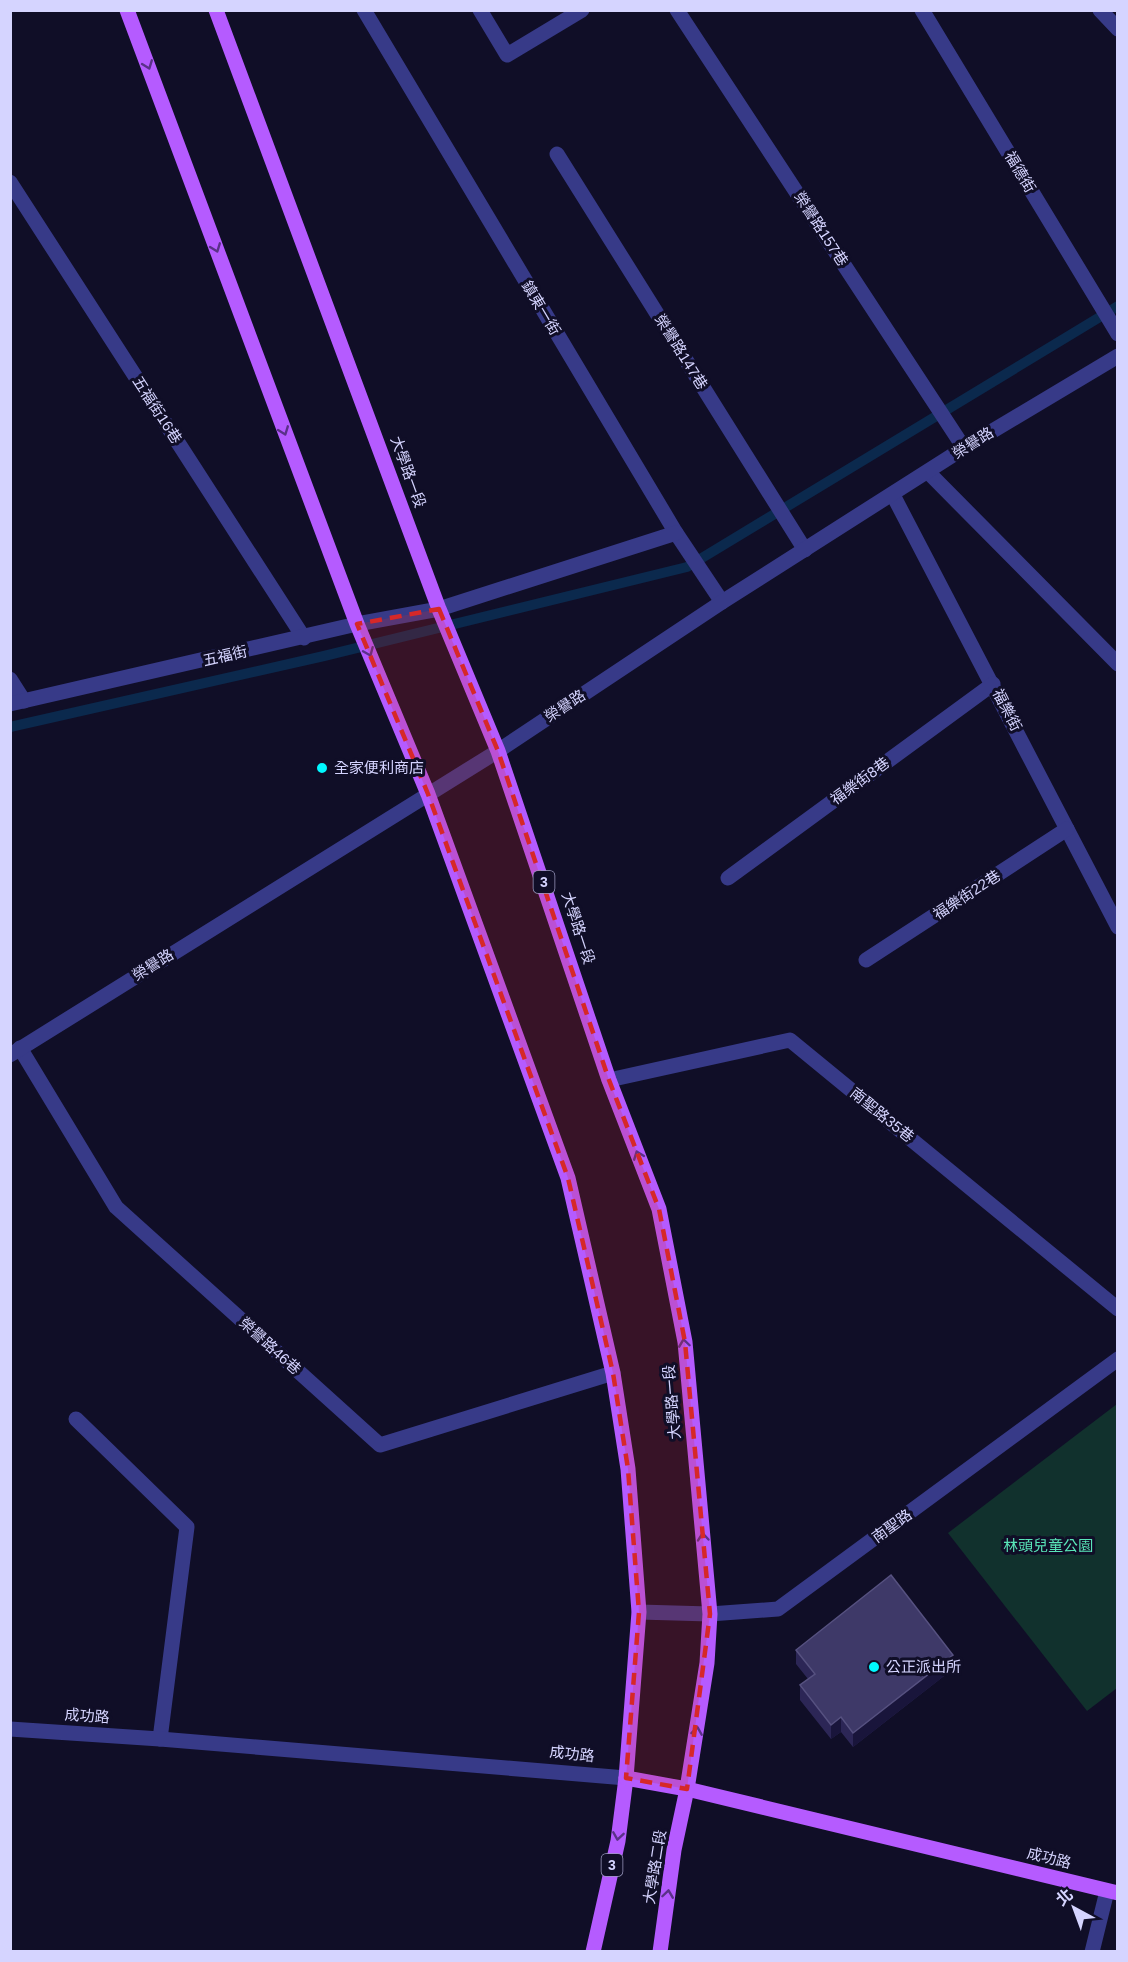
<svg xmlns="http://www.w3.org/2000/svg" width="1128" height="1962" font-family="Helvetica,'Noto Sans TC',sans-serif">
  <rect width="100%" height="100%" fill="#100e27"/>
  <polygon fill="#11312d" points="1117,1404 1117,1688 1087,1711 948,1533"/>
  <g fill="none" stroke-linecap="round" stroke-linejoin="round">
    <polyline stroke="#0b294d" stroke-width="10" points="10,727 324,656 687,567 1118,306"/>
    <g stroke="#373a88" stroke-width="15">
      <polyline points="364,10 676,533 722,602"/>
      <polyline points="480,10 507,55 582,10"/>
      <polyline points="677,10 964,448"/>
      <polyline points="922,10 1118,334"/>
      <polyline points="1100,10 1118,29"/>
      <polyline points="557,154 805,550"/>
      <polyline points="10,182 304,638"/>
      <polyline points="928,472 1118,664"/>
      <polyline points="893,495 1118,927"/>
      <polyline points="10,679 24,701"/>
      <polyline points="10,704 357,624 439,609 676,533"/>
      <polyline points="728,878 993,684"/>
      <polyline points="866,960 1067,829"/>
      <polyline points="20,1048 116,1207 380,1445 613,1373"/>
      <polyline points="10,1055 498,751 722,602 964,448 1118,356"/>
      <polyline points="609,1080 790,1040 1118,1309"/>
      <polyline points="76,1419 187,1527 160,1739"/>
      <polyline points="639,1612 710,1614 778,1609 1118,1359"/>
      <polyline points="10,1729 160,1739 626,1778"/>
      <polyline points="1092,1952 1107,1891"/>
    </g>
    <g stroke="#b55bff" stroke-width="15">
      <polyline points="127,10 357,624 428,794 568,1178 613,1373 628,1469 639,1612 626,1778 618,1841 593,1952"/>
      <polyline points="216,10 439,609 498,751 609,1080 659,1209 685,1342 710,1614 707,1663 687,1789 674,1850 660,1952"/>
      <polyline points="626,1778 687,1789 1118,1893"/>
    </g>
  </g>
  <polygon fill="#2c2656" points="796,1650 953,1669 853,1747 841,1732 831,1739 800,1700 800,1685 808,1679 796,1664"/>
  <g fill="#19153b">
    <polygon points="953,1655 953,1669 853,1747 853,1733"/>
    <polygon points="841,1717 841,1732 831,1739 831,1725"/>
  </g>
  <polygon fill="#3e3968" stroke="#565180" stroke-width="1.5" points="891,1575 953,1655 853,1733 841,1717 831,1725 800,1685 815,1674 796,1650"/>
  <defs><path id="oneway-chevron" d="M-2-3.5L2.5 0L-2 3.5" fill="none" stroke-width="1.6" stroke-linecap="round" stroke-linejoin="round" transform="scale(1.5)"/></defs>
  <g stroke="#5a3188">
    <use href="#oneway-chevron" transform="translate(148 65) rotate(69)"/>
    <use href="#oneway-chevron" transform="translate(216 248) rotate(69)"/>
    <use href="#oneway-chevron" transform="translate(284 431) rotate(69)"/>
    <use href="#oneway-chevron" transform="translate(369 652) rotate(67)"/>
    <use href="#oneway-chevron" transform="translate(638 1155) rotate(-111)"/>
    <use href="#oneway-chevron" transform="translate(684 1343) rotate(-98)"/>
    <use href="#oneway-chevron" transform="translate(703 1537) rotate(-95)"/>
    <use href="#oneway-chevron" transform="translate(697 1731) rotate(-81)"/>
    <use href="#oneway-chevron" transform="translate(618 1836) rotate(99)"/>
    <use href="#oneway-chevron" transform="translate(668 1894) rotate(-82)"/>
  </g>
  <path fill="#d62828" fill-opacity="0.2" stroke="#d62828" stroke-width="4.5" stroke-dasharray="12 8" stroke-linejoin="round" d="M439 609 498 751 609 1080 659 1209 685 1342 710 1614 687 1789 626 1778 639 1612 628 1469 613 1373 568 1178 428 794 357 624Z"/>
  <g fill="#00f8ff" stroke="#100e27" stroke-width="2">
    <circle cx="322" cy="768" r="6"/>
    <circle cx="874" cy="1667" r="6"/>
  </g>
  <g text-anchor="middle" stroke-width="6" stroke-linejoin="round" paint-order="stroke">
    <g fill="#100e27" stroke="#9a99be" stroke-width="1.5">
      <rect x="533.5" y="871" width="21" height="22" rx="4.5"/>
      <rect x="601.5" y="1854" width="21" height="22" rx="4.5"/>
    </g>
    <g font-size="14" font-weight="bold" fill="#d5d4ff">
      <text x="544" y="887">3</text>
      <text x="612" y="1870">3</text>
    </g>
    <g font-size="15" fill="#d5d4ff" stroke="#100e27">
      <text transform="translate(1020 172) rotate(59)" y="5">福德街</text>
      <text transform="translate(821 229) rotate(57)" y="5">榮譽路157巷</text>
      <text transform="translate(541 308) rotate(59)" y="5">鎮東一街</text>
      <text transform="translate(681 352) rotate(58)" y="5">榮譽路147巷</text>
      <text transform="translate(157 410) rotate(57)" y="5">五福街16巷</text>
      <text transform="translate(973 443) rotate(-32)" y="5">榮譽路</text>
      <text transform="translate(408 472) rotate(70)" y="5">大學路一段</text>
      <text transform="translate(225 656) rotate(-13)" y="5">五福街</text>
      <text transform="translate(565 706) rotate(-33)" y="5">榮譽路</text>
      <text transform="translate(1007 710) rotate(63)" y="5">福樂街</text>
      <text transform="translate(860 781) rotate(-36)" y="5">福樂街8巷</text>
      <text transform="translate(967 895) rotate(-33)" y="5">福樂街22巷</text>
      <text transform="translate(578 928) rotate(72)" y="5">大學路一段</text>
      <text transform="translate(153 965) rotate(-32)" y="5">榮譽路</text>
      <text transform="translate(882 1115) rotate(39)" y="5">南聖路35巷</text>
      <text transform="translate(270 1346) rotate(42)" y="5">榮譽路46巷</text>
      <text transform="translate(672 1402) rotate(-95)" y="5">大學路一段</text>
      <text transform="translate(892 1526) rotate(-36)" y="5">南聖路</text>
      <text transform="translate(87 1716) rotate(4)" y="5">成功路</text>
      <text transform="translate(572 1754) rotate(6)" y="5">成功路</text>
      <text transform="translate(1049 1858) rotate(14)" y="5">成功路</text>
      <text transform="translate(655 1867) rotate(-81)" y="5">大學路二段</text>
    </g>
    <g font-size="15" fill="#d5d4ff" stroke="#100e27" text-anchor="start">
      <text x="334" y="773">全家便利商店</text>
      <text x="886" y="1672">公正派出所</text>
    </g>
    <g font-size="15" fill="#59e5b8" stroke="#100e27">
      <text x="1048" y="1551">林頭兒童公園</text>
    </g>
  </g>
  <rect width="1128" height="1962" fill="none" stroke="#d5d4ff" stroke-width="24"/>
  <g transform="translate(1074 1908) rotate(319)" stroke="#100e27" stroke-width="4.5" paint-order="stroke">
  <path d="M0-4.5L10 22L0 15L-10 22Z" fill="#d5d4ff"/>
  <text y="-9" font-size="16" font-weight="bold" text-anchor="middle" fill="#d5d4ff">北</text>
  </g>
</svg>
